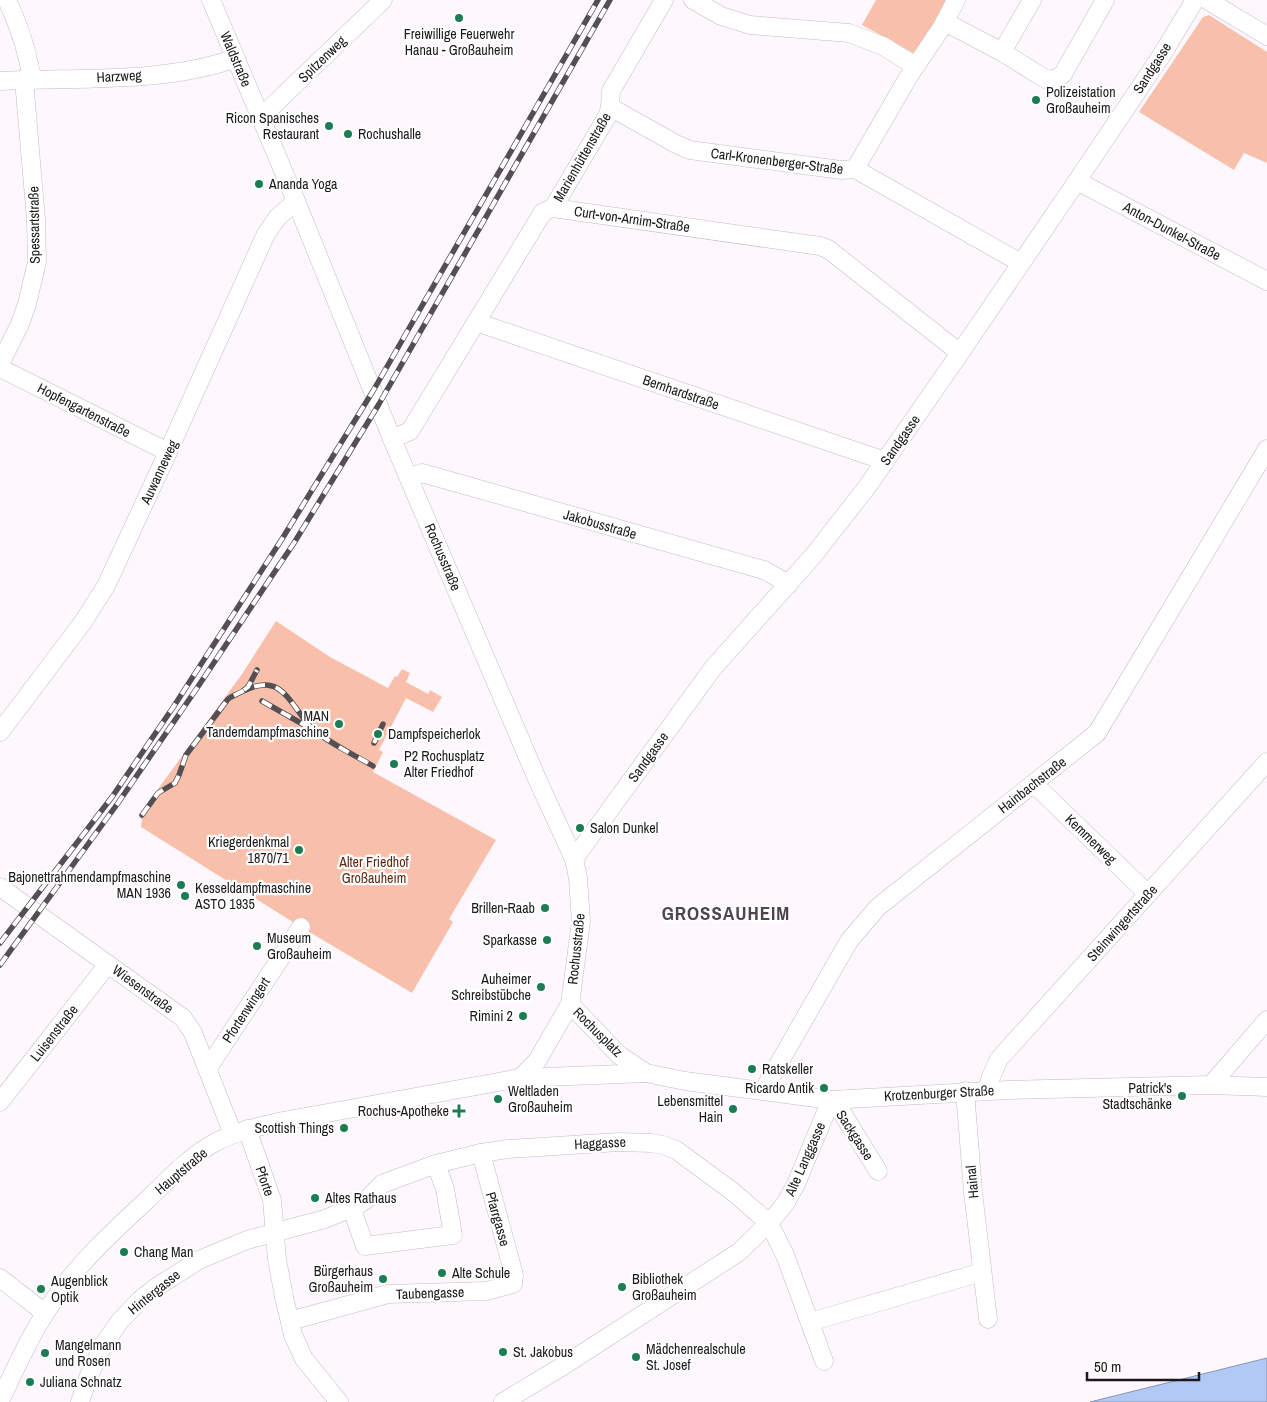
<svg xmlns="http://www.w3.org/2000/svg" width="1267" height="1402" font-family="'Archivo Narrow',sans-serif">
  <rect width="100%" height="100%" fill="#fef7fd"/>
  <g fill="#f8c0ab">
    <polygon points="876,0 946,0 917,55 862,25"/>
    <polygon points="1209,15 1267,52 1267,163 1244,153 1234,170 1139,112 1203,17"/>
    <polygon points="276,621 330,657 388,688 395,676 397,677 402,669 410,673 406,682 428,694 430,690 442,697 433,712 406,698 379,750 383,752 373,772 496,840 449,919 453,922 412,993 301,927 141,827 142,820 139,815 242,674"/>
  </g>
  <polygon fill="#b2c9f5" stroke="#8594b4" points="1267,1358 1267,1402 1090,1402"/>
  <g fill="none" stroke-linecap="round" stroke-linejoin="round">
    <g stroke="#c5bac3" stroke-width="19">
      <g id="street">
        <path d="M7 0C19 26 28 52 32 80"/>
        <polyline points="211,0 296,201 392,439 538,781 574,859 578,878 581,921 570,1004 537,1061 520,1078"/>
        <polyline points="693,0 721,16 750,25 849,33 883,46 915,66"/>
        <polyline points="1207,0 1267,36"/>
        <polyline points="945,22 1002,52 1047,80 1057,78 1063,74 1105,0"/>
        <polyline points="1002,52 1032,0"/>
        <path d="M0 81C76 77 164 84 236 58"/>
        <polyline points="610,107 676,144 690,150 841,170 855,169 1021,263"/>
        <polyline points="261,117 383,0"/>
        <polyline points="855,169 909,76 942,27 956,0"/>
        <polyline points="1077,181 1267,281"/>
        <polyline points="553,208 608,115 610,107 611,91 664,0"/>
        <polyline points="476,322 885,461"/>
        <polyline points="0,364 20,324 27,304 37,262 36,220 24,80"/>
        <polyline points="0,368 168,452"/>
        <polyline points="392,439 410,431 543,212 553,208 820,246 828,249 960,353"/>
        <polyline points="409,478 422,473 764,570 789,584"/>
        <polyline points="0,732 83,622 106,586 168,452 265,236 277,218 296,201"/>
        <polyline points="1034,784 1148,894"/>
        <polyline points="574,859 713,668 813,556 867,487 960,353 1077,181 1161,56 1195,0"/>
        <polyline points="0,887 183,1018 193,1033 233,1134"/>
        <polyline points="570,1004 619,1055 646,1073 685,1081 831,1100 1008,1090 1211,1085 1267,1087"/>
        <polyline points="208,1068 301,927"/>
        <polyline points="1211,1085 1267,1020"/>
        <polyline points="987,1090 991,1077 999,1059 1267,762"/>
        <polyline points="763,1091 849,941 878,907 1097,733 1267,449"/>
        <polyline points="965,1091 973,1192 988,1319"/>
        <polyline points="831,1100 841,1111 878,1171"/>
        <polyline points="0,1102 108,964"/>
        <polyline points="247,1129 272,1200 277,1259 284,1297 293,1335 304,1359 339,1402"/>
        <polyline points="351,1207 365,1246 453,1235 445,1189 436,1164"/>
        <polyline points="0,1278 45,1313"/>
        <polyline points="290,1321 388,1294 486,1291 513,1284 514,1275 481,1153"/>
        <polyline points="810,1322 982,1272"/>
        <path d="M0 1401C17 1365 33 1329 56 1297 81 1260 115 1230 147 1200 168 1180 189 1157 214 1143 236 1131 259 1127 283 1121L520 1078 646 1073"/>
        <polyline points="80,1402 88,1378 103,1345 120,1321 140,1300 155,1288 199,1260 247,1240 325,1219 358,1205 367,1199 382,1184 436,1164 481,1153 508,1149 619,1142 651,1143 663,1145 676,1150 732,1191 769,1223 785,1255 824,1361"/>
        <polyline points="503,1402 563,1366 739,1252 769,1223 785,1204 796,1184 831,1100"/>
      </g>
    </g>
    <use href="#street" stroke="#fff" stroke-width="18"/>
    <g stroke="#544f53" stroke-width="5.5">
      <g id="rail">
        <polyline points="244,690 248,687 257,670"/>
        <polyline points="262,701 306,726"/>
        <polyline points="374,743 383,724"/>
        <path d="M142 815 158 793 175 783 179 775 186 755 228 699 231 697C243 691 258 682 272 686 288 690 299 716 311 727 326 742 355 755 373 766"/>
        <polyline points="0,943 112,797 174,706 282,539 373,391 598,0"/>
        <polyline points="0,965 118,803 195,691 294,543 379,404 610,0"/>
      </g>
    </g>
    <use href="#rail" stroke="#fff" stroke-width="4" stroke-dasharray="11" stroke-linecap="butt"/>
  </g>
  <g fill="#1c7d54" stroke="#fff" stroke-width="2">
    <circle cx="459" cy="18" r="5"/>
    <circle cx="1036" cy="100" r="5"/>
    <circle cx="329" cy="126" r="5"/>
    <circle cx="348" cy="134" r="5"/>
    <circle cx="259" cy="184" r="5"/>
    <circle cx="339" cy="724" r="5"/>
    <circle cx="378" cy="734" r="5"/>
    <circle cx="394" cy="764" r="5"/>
    <circle cx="580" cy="828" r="5"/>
    <circle cx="299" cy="850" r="5"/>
    <circle cx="181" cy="885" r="5"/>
    <circle cx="185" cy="896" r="5"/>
    <circle cx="545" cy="908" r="5"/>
    <circle cx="547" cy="940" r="5"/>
    <circle cx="257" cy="946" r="5"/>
    <circle cx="541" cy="987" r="5"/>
    <circle cx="523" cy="1016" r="5"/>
    <circle cx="752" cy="1069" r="5"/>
    <circle cx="824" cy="1088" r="5"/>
    <circle cx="1182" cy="1096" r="5"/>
    <circle cx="498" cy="1099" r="5"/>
    <circle cx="733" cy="1109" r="5"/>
    <path d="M456.5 1103.5h5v5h5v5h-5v5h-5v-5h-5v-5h5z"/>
    <circle cx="344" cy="1128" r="5"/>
    <circle cx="315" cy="1198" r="5"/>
    <circle cx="124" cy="1252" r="5"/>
    <circle cx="442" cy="1273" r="5"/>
    <circle cx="383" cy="1279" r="5"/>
    <circle cx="622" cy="1287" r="5"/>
    <circle cx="41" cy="1289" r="5"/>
    <circle cx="503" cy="1352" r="5"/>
    <circle cx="45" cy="1353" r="5"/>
    <circle cx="636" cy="1357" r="5"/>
    <circle cx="30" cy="1382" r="5"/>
  </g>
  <g text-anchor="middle" stroke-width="4.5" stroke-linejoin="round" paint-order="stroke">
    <g font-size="14" fill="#1c181b" stroke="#fff" text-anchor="start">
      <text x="459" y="39" text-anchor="middle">Freiwillige Feuerwehr<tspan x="459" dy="16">Hanau - Großauheim</tspan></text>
      <text x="1046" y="97">Polizeistation<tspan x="1046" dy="16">Großauheim</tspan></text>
      <text x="319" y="123" text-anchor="end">Ricon Spanisches<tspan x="319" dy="16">Restaurant</tspan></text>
      <text x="358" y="139">Rochushalle</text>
      <text x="269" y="189">Ananda Yoga</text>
      <text x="329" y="721" text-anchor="end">MAN<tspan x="329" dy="16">Tandemdampfmaschine</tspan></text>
      <text x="388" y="739">Dampfspeicherlok</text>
      <text x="404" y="761">P2 Rochusplatz<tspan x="404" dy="16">Alter Friedhof</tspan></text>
      <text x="590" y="833">Salon Dunkel</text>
      <text x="289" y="847" text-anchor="end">Kriegerdenkmal<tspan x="289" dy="16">1870/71</tspan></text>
      <text x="171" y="882" text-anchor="end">Bajonettrahmendampfmaschine<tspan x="171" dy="16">MAN 1936</tspan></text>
      <text x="195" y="893">Kesseldampfmaschine<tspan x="195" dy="16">ASTO 1935</tspan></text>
      <text x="535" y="913" text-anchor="end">Brillen-Raab</text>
      <text x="267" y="943">Museum<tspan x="267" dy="16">Großauheim</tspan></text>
      <text x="537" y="945" text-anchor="end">Sparkasse</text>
      <text x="531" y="984" text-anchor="end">Auheimer<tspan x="531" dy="16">Schreibstübche</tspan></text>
      <text x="513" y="1021" text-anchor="end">Rimini 2</text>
      <text x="762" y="1074">Ratskeller</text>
      <text x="814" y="1093" text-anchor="end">Ricardo Antik</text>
      <text x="1172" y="1093" text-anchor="end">Patrick's<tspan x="1172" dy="16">Stadtschänke</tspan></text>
      <text x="508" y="1096">Weltladen<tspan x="508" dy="16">Großauheim</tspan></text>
      <text x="723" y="1106" text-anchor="end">Lebensmittel<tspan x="723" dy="16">Hain</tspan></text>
      <text x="449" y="1116" text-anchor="end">Rochus-Apotheke</text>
      <text x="334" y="1133" text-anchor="end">Scottish Things</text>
      <text x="325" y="1203">Altes Rathaus</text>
      <text x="134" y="1257">Chang Man</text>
      <text x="373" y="1276" text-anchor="end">Bürgerhaus<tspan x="373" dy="16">Großauheim</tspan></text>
      <text x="452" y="1278">Alte Schule</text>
      <text x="632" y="1284">Bibliothek<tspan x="632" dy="16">Großauheim</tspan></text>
      <text x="51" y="1286">Augenblick<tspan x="51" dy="16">Optik</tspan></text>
      <text x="55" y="1350">Mangelmann<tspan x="55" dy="16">und Rosen</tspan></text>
      <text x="646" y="1354">Mädchenrealschule<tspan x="646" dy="16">St. Josef</tspan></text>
      <text x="513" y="1357">St. Jakobus</text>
      <text x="40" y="1387">Juliana Schnatz</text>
    </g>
    <g font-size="14" fill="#1c181b" stroke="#fff">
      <text transform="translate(236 59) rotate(67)" y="5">Waldstraße</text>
      <text transform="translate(322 59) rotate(-44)" y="5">Spitzenweg</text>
      <text transform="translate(1152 68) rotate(-57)" y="5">Sandgasse</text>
      <text transform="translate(119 76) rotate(-3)" y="5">Harzweg</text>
      <text transform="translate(582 157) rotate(-60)" y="5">Marienhüttenstraße</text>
      <text transform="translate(777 161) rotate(7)" y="5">Carl-Kronenberger-Straße</text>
      <text transform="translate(632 219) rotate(8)" y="5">Curt-von-Arnim-Straße</text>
      <text transform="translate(34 225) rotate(-91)" y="5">Spessartstraße</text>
      <text transform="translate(1172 231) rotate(28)" y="5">Anton-Dunkel-Straße</text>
      <text transform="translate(681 392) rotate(19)" y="5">Bernhardstraße</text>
      <text transform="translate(84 410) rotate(27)" y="5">Hopfengartenstraße</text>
      <text transform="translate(900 440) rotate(-55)" y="5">Sandgasse</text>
      <text transform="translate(159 472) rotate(-65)" y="5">Auwanneweg</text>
      <text transform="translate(600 524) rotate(16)" y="5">Jakobusstraße</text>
      <text transform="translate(443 557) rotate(67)" y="5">Rochusstraße</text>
      <text transform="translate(648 757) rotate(-54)" y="5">Sandgasse</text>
      <text transform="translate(1032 785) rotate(-38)" y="5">Hainbachstraße</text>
      <text transform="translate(1091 839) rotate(44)" y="5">Kemmerweg</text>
      <text transform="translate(1122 923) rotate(-48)" y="5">Steinwingertstraße</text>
      <text transform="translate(576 949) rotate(-84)" y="5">Rochusstraße</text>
      <text transform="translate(143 989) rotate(36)" y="5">Wiesenstraße</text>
      <text transform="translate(246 1010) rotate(-57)" y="5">Pfortenwingert</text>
      <text transform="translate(598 1032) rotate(45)" y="5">Rochusplatz</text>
      <text transform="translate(54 1033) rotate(-52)" y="5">Luisenstraße</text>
      <text transform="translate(939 1093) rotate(-3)" y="5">Krotzenburger Straße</text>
      <text transform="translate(855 1135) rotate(57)" y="5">Sackgasse</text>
      <text transform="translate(600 1143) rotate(-3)" y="5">Haggasse</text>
      <text transform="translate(805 1159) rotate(-66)" y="5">Alte Langgasse</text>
      <text transform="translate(181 1171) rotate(-40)" y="5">Hauptstraße</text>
      <text transform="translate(265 1181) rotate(71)" y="5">Pforte</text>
      <text transform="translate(972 1182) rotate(-95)" y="5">Hainal</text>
      <text transform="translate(498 1219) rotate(74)" y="5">Pfarrgasse</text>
      <text transform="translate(154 1292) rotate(-39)" y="5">Hintergasse</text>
      <text transform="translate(430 1293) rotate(-2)" y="5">Taubengasse</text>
    </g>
    <g font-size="14" fill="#602a14" stroke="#fff">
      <text x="374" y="867">Alter Friedhof<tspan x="374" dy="16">Großauheim</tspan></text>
    </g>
    <g font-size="19" font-weight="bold" letter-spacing="1" fill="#4e454d" stroke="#fff">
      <text x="726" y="920">GROSSAUHEIM</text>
    </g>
  </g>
  <path d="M1087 1372v8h112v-8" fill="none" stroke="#1c181b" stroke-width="2.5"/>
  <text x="1094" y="1372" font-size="15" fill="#1c181b" stroke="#ffffff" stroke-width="4" paint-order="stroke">50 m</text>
</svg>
